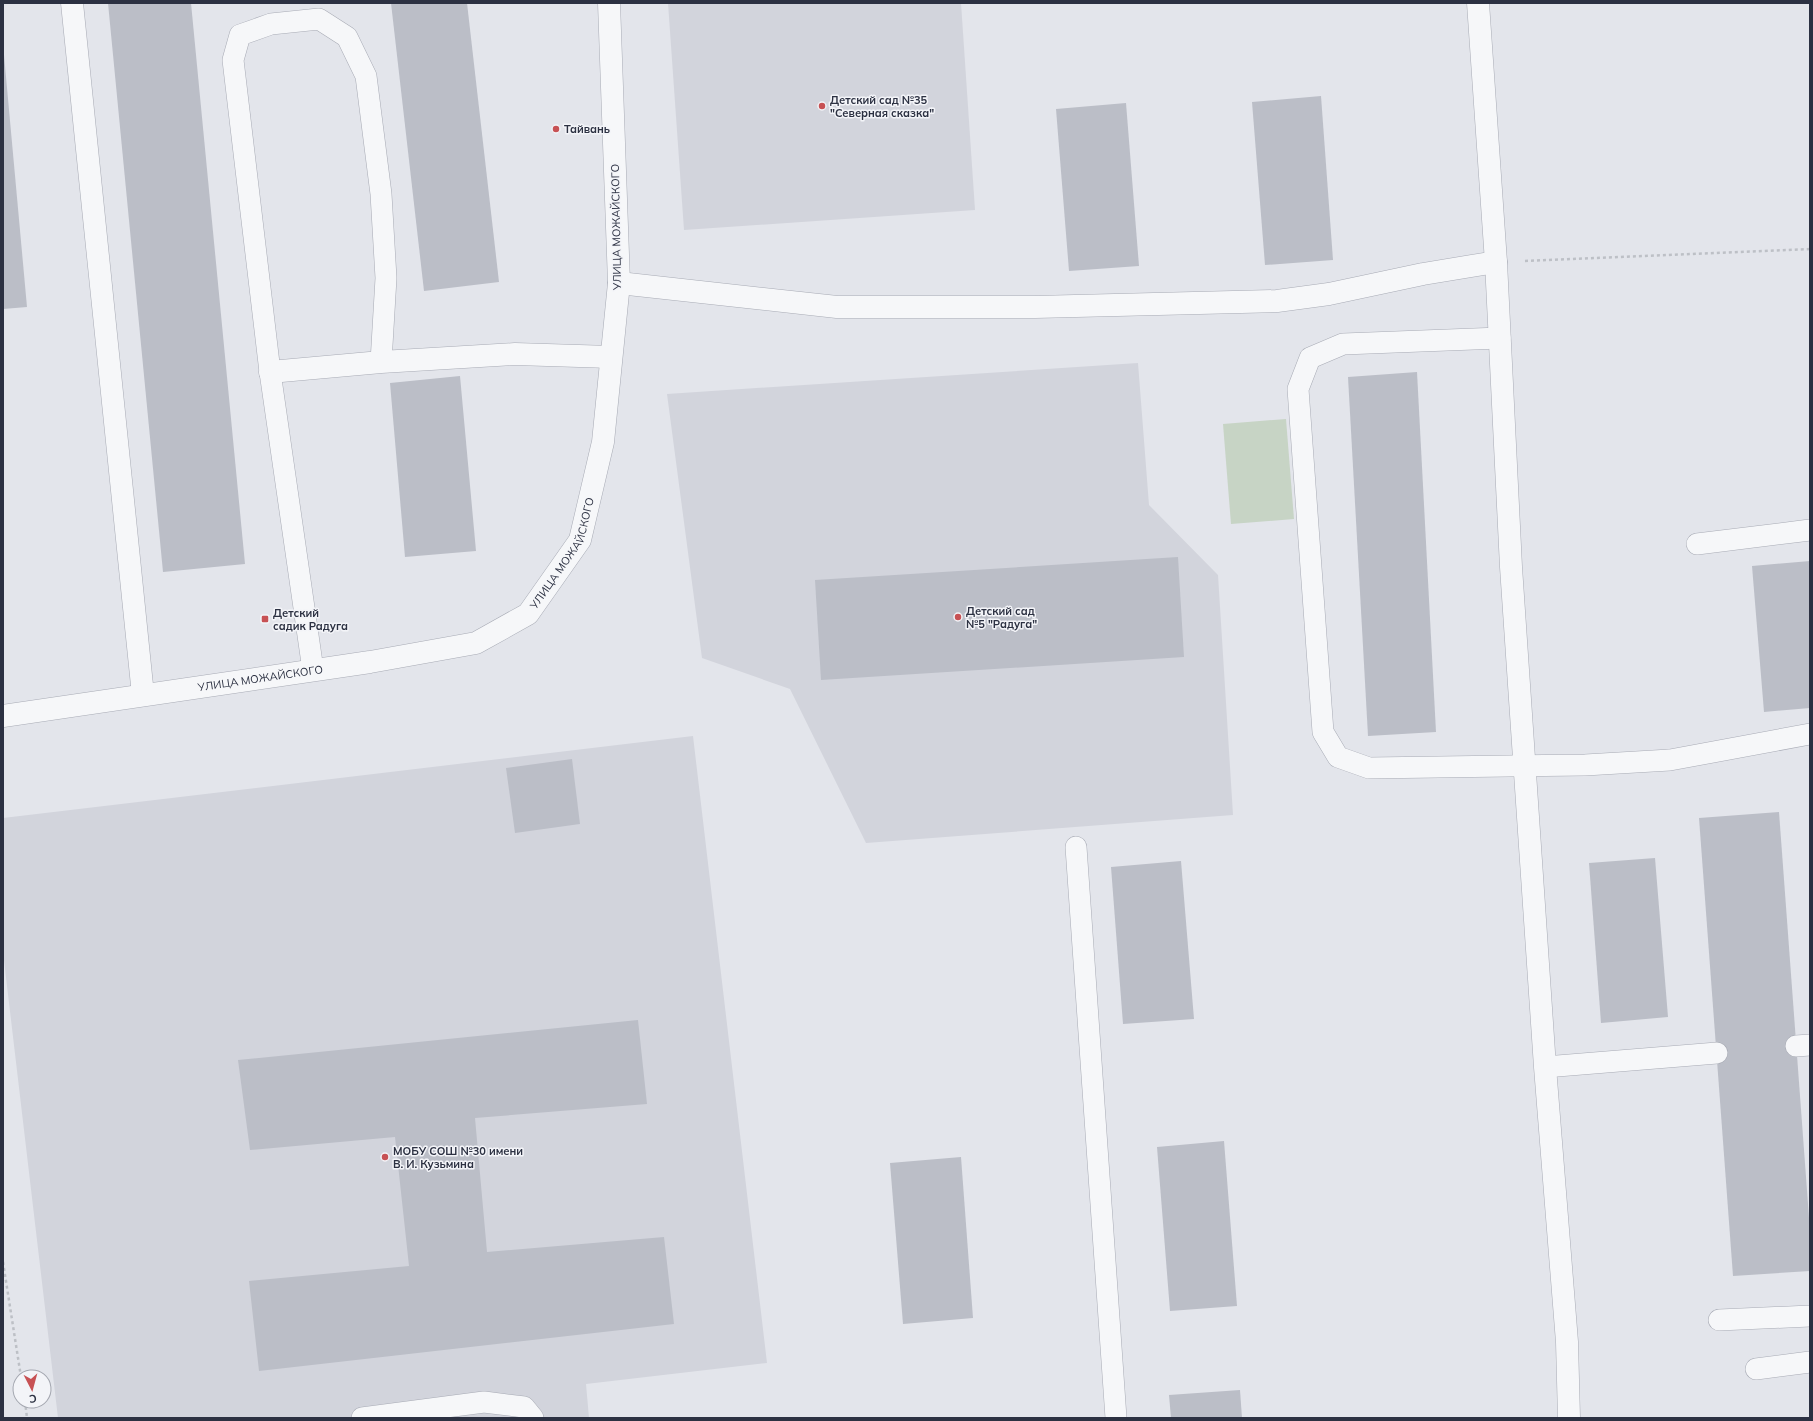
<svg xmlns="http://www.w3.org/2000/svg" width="1813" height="1421" font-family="Mulish,sans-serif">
  <rect width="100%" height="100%" fill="#e3e5eb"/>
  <g fill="#d2d4dc">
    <polygon points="668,3 961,3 975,210 684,230"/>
    <polygon points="1138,363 1149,505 1218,575 1233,815 866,843 790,689 702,658 667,394"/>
    <polygon points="693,736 767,1363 586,1384 589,1418 58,1418 3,952 3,818"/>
  </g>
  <polygon fill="#c7d4c5" points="1286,419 1294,519 1231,524 1223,424"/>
  <g fill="#bbbec7">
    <polygon points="108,3 191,3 245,564 163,572"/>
    <polygon points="391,3 467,3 499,282 424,291"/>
    <polygon points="3,44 27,307 3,309"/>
    <polygon points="1321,96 1333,260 1265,265 1252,102"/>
    <polygon points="1126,103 1139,266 1069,271 1056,109"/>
    <polygon points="1417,372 1436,732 1368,736 1348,377"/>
    <polygon points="460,376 476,551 405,557 390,383"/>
    <polygon points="1178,557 1184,657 821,680 815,580"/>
    <polygon points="1810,561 1810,708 1764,712 1752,566"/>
    <polygon points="572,759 580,824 515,833 506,768"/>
    <polygon points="1779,812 1810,1231 1810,1271 1733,1276 1699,818"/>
    <polygon points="1655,858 1668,1017 1601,1023 1589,863"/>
    <polygon points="1181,861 1194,1019 1123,1024 1111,867"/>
    <polygon points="638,1020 647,1104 475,1118 487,1252 664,1237 674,1324 259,1371 249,1281 409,1266 395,1137 250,1150 238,1060"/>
    <polygon points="1224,1141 1237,1306 1170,1311 1157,1147"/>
    <polygon points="961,1157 973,1318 903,1324 890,1163"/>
    <polygon points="1240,1390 1242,1418 1171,1418 1169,1395"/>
  </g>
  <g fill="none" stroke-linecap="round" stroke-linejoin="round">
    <g stroke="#a8abb5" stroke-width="22">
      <g id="service">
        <polyline points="1500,338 1343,344 1310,358 1298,389 1323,732 1338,757 1369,768 1585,765 1670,760 1810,734"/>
        <polyline points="1697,544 1810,530"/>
        <polyline points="313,670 270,372 233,60 240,35 271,24 319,19 347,37 366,76 381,194 386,278 381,362"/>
        <polyline points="1076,847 1116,1418"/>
        <polyline points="1796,1046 1810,1045"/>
        <polyline points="1545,1067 1717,1053"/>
        <polyline points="1719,1320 1810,1316"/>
        <polyline points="1756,1369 1810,1362"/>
        <polyline points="362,1418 484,1402 524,1407 533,1418"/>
      </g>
    </g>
    <g stroke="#a8abb5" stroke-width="23">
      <g id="minor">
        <polyline points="72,3 143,695"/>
        <polyline points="1478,3 1496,262 1511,567 1545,1067 1567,1342 1569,1418"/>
        <polyline points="619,283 837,307 1035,307 1277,301 1329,294 1423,274 1496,262"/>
        <polyline points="270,372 381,362 515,354 611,357"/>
        <path id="s1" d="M3 716 370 662 476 643 528 614 580 540 603 442 619 283 609 3"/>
      </g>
    </g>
    <g stroke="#bdc0c6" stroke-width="2.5" stroke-dasharray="3 3" stroke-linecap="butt">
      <polyline points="1525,261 1810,249"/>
      <polyline points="3,1262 21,1377"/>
      <polyline points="25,1401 27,1418"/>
    </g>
    <use href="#service" stroke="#f6f7f9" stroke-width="21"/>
    <use href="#minor" stroke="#f6f7f9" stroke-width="22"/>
  </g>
  <g fill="#c75154" stroke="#f3f4f8" stroke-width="1.5">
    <circle cx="822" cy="106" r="4"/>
    <circle cx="556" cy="129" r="4"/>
    <circle cx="958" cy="617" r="4"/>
    <rect x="261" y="615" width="8" height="8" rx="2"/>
    <circle cx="385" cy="1157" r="4"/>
  </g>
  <g text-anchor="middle" stroke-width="3" stroke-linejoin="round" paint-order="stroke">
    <g font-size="11" font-weight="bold" fill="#2c3142" stroke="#f3f4f8" text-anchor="start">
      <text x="830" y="104">Детский сад №35<tspan x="830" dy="13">"Северная сказка"</tspan></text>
      <text x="564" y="133">Тайвань</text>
      <text x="966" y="615">Детский сад<tspan x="966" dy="13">№5 "Радуга"</tspan></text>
      <text x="273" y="617">Детский<tspan x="273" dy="13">садик Радуга</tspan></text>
      <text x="393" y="1155">МОБУ СОШ №30 имени<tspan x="393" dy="13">В. И. Кузьмина</tspan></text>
    </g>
    <g font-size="11" fill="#2c3142" stroke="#f3f4f8">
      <text transform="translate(616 227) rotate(-91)" y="4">УЛИЦА МОЖАЙСКОГО</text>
      <text dy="4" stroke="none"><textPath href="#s1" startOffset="609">УЛИЦА МОЖАЙСКОГО</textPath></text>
      <text dy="4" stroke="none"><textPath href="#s1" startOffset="260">УЛИЦА МОЖАЙСКОГО</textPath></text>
    </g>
  </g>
  <rect width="1813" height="1421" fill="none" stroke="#2c3142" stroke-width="8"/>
  <g transform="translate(32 1389) rotate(174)"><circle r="19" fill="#f3f4f8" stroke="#a3a6af"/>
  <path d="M0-3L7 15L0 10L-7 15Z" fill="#c75154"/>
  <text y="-6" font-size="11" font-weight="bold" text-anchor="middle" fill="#2c3142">С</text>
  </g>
</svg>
